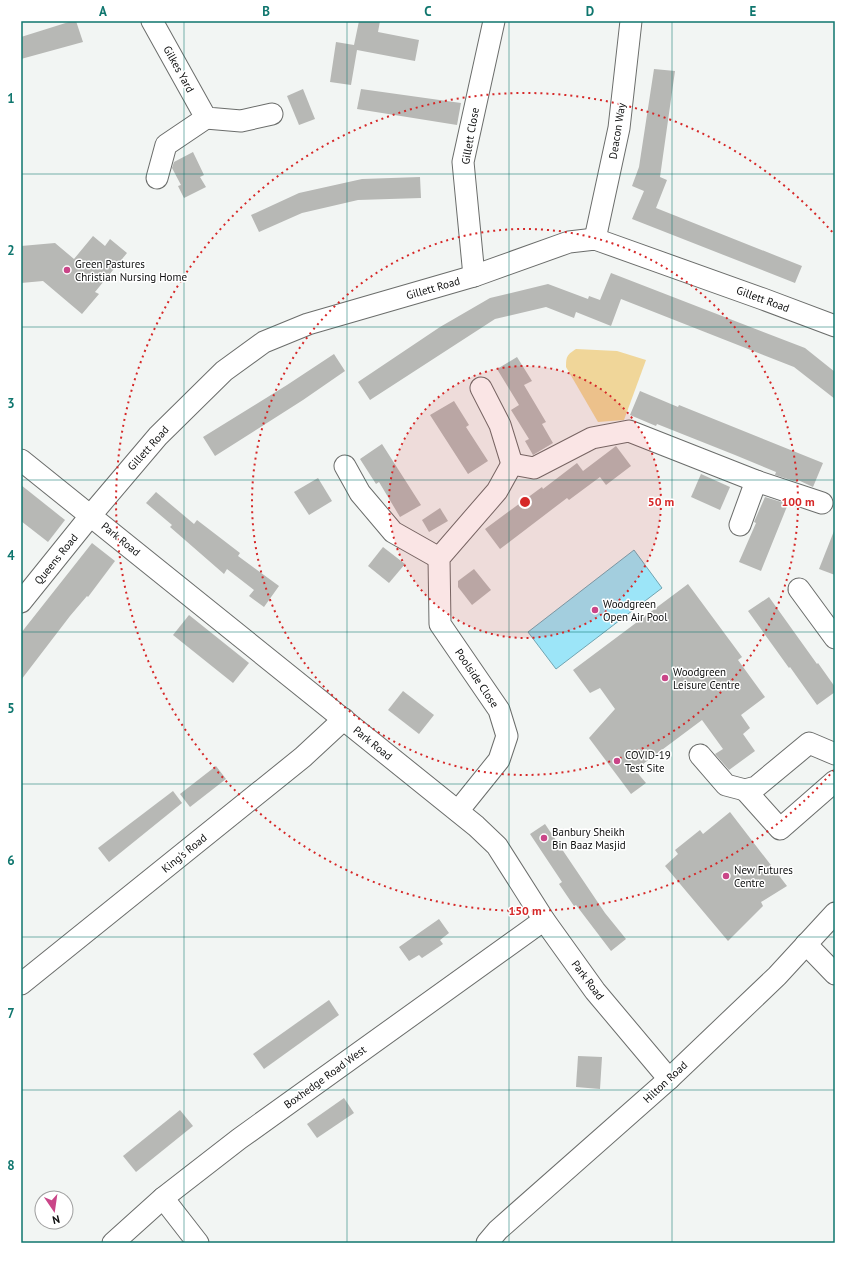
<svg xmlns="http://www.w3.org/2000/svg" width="856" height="1264" font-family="'PT Sans',sans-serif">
  <rect width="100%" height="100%" fill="#f2f5f3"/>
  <path fill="#f0d699" d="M576 349 617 351 646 360 624 420 598 422 566 367C566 356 567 355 576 349Z"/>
  <polygon fill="#9ce5f8" stroke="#71a5b2" points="634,550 662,588 556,669 528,632"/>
  <g fill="#b7b8b5">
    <polygon points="72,21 76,21 83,42 21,59 21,37"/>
    <polygon points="359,21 380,21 378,32 419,40 415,61 357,50 351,85 330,82 336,42 354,45"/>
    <polygon points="654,69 675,71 660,177 667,180 656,208 802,266 795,283 632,219 644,191 632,186 639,167"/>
    <polygon points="303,89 315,119 299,125 287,96"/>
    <polygon points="361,89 461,103 457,125 357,109"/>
    <polygon points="193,152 204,175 200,177 206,187 184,198 178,186 181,185 172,168 174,162"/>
    <polygon points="420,177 421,198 358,200 302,213 259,232 251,215 299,193 362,179"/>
    <polygon points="93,236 105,246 110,239 127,253 95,292 99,294 82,314 43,281 21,283 21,246 55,243 74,259"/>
    <polygon points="611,273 805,348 835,372 835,399 794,367 621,299 611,326 576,312 574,318 546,307 495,319 370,400 358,382 440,327 490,298 548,284 588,299 589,296 600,300"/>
    <polygon points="334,354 345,371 303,400 215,456 203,437 287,385"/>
    <polygon points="517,357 532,381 524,385 546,422 542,424 553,443 533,455 525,441 529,439 511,410 519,405 497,369"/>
    <polygon points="640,391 678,407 679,405 823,463 813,487 798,480 797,482 775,475 776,472 735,455 657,424 656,426 630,415"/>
    <polygon points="454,401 469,425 466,427 488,461 468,474 430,415"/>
    <polygon points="382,444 421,505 400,517 379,482 376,484 360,459"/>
    <polygon points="616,446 631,466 606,485 600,477 569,500 567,498 500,549 485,529 542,487 543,489 577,463 583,471"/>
    <polygon points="701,474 730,487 720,510 691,497"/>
    <polygon points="318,478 332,501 309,515 294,492"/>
    <polygon points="21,485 65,520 48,542 21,521"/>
    <polygon points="156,492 194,524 197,520 240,553 238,556 279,586 264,607 249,596 254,590 227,569 224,574 170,527 172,525 146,503"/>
    <polygon points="765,497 788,504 761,571 739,562 756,523 754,522"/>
    <polygon points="440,508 448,521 429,532 422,520"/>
    <polygon points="834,531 835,531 835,575 819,569"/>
    <polygon points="92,543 115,561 88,597 87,596 70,616 21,680 21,633"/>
    <polygon points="383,547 405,564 389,583 368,566"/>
    <polygon points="474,569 491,590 472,605 458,587 458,581"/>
    <polygon points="688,584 742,657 738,660 765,697 741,715 750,728 743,734 755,751 729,770 715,754 723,749 702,720 635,770 646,783 631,794 589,738 615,709 600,688 590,693 573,670"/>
    <polygon points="769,597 817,664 818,663 835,687 835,692 817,705 790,667 789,668 748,611"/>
    <polygon points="189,615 249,663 233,683 173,635"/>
    <polygon points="403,691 434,715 419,734 388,710"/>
    <polygon points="216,766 226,779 190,807 180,794"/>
    <polygon points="173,791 182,803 109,862 98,848"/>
    <polygon points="730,812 787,886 761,902 763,906 728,941 665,866 678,854 675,850 700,830 703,834"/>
    <polygon points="545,824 605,913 626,939 611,951 576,905 574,906 559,884 562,882 530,834"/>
    <polygon points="439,919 449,933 440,940 443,944 422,958 419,955 409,961 399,947"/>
    <polygon points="329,1000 339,1015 264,1069 253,1054"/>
    <polygon points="578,1056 602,1057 600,1089 576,1087"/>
    <polygon points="344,1098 354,1113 317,1138 307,1124"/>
    <polygon points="180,1110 193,1126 136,1172 123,1156"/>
  </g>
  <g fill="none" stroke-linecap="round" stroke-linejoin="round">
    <g stroke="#6b6d6b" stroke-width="23">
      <g id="street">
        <polyline points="152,21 206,118 241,121 272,114"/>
        <polyline points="157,178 166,145 206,118"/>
        <polyline points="595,239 619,128 631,21"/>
        <polyline points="474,276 463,162 494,21"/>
        <polyline points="481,388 500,425 512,464"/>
        <polyline points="21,460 476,826 497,846 544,920 595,991 669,1079"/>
        <polyline points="345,466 360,493 393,532 439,558"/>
        <polyline points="740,525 756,481"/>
        <polyline points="799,589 835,638"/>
        <polyline points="21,602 91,515 158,436 224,371 264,342 308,324 474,276 569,242 595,239 763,299 835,326"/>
        <polyline points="700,755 726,785 745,790 756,787 809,743 835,754"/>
        <polyline points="745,790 780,829 835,781"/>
        <polyline points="458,811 499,760 507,736 499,710 440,624 439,558 497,491 512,464 534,468 592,438 629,431 756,481 822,503"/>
        <polyline points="806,944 835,974"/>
        <polyline points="21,984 303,757 344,719"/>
        <polyline points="163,1198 198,1243"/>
        <polyline points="113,1243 163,1198 239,1139 544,920"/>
        <polyline points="487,1243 498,1230 669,1079 777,976 835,913"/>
      </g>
    </g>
    <use href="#street" stroke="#fff" stroke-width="21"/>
  </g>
  <path fill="none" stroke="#0f766e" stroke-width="1" stroke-opacity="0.55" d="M184 21V1243M347 21V1243M509 21V1243M672 21V1243M21 174H835M21 327H835M21 480H835M21 632H835M21 784H835M21 937H835M21 1090H835"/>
  <circle cx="525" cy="502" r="136" fill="#d62828" fill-opacity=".12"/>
  <g fill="none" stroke="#d62828" stroke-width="2" stroke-dasharray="2 4">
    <circle cx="525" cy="502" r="136"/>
    <circle cx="525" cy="502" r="273"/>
    <path d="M834 770A409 409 0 1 1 834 234"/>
  </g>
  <g fill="#ca4588" stroke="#fff" stroke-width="1.5">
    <circle cx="67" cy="270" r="4"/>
    <circle cx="595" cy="610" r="4"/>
    <circle cx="665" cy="678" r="4"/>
    <circle cx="617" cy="761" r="4"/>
    <circle cx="544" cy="838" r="4"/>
    <circle cx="726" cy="876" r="4"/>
  </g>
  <g text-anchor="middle" stroke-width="3" stroke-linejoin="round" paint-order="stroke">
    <g font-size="11" fill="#0e0f0f" stroke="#fff">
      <text transform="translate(179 69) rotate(61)" y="4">Gilkes Yard</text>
      <text transform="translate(617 131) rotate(-81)" y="4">Deacon Way</text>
      <text transform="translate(470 136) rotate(-80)" y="4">Gillett Close</text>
      <text transform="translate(433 288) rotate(-16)" y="4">Gillett Road</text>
      <text transform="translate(763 299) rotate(20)" y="4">Gillett Road</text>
      <text transform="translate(148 448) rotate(-48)" y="4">Gillett Road</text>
      <text transform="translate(121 539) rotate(39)" y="4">Park Road</text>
      <text transform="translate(56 559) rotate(-51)" y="4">Queens Road</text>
      <text transform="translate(477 678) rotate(56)" y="4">Poolside Close</text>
      <text transform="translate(373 743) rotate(39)" y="4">Park Road</text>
      <text transform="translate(184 853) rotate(-39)" y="4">King's Road</text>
      <text transform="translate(588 980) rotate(53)" y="4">Park Road</text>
      <text transform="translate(325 1077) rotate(-36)" y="4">Boxhedge Road West</text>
      <text transform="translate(665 1082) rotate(-43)" y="4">Hilton Road</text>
    </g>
    <g font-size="11" fill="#0e0f0f" stroke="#fff" text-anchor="start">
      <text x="75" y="268">Green Pastures<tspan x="75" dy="13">Christian Nursing Home</tspan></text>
      <text x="603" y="608">Woodgreen<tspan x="603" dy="13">Open Air Pool</tspan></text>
      <text x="673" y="676">Woodgreen<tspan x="673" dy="13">Leisure Centre</tspan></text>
      <text x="625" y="759">COVID-19<tspan x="625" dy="13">Test Site</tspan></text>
      <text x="552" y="836">Banbury Sheikh<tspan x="552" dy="13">Bin Baaz Masjid</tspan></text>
      <text x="734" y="874">New Futures<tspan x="734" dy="13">Centre</tspan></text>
    </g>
  </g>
  <circle cx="525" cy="502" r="6" fill="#d62828" stroke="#fff" stroke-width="2"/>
  <g font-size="12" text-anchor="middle" font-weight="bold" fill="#d62828" stroke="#fff" stroke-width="3" stroke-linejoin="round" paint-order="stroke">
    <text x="661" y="506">50 m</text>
    <text x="798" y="506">100 m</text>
    <text x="525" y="915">150 m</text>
  </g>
  <rect width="856" height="1264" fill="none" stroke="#ffffff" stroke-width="44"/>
  <g transform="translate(54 1210) rotate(167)"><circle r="19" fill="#ffffff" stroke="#9f9f9f"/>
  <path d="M0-3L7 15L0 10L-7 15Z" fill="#ca4588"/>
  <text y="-6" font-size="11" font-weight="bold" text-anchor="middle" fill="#0e0f0f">N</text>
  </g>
  <rect x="22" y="22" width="812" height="1220" fill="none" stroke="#0f766e" stroke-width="1.5"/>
  <g font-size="13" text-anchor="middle" font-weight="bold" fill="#0f766e">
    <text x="103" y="16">A</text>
    <text x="266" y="16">B</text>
    <text x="428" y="16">C</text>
    <text x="590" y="16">D</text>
    <text x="753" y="16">E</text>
    <text x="11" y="103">1</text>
    <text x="11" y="255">2</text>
    <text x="11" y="408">3</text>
    <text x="11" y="560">4</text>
    <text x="11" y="713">5</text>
    <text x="11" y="865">6</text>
    <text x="11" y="1018">7</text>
    <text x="11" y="1170">8</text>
  </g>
</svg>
